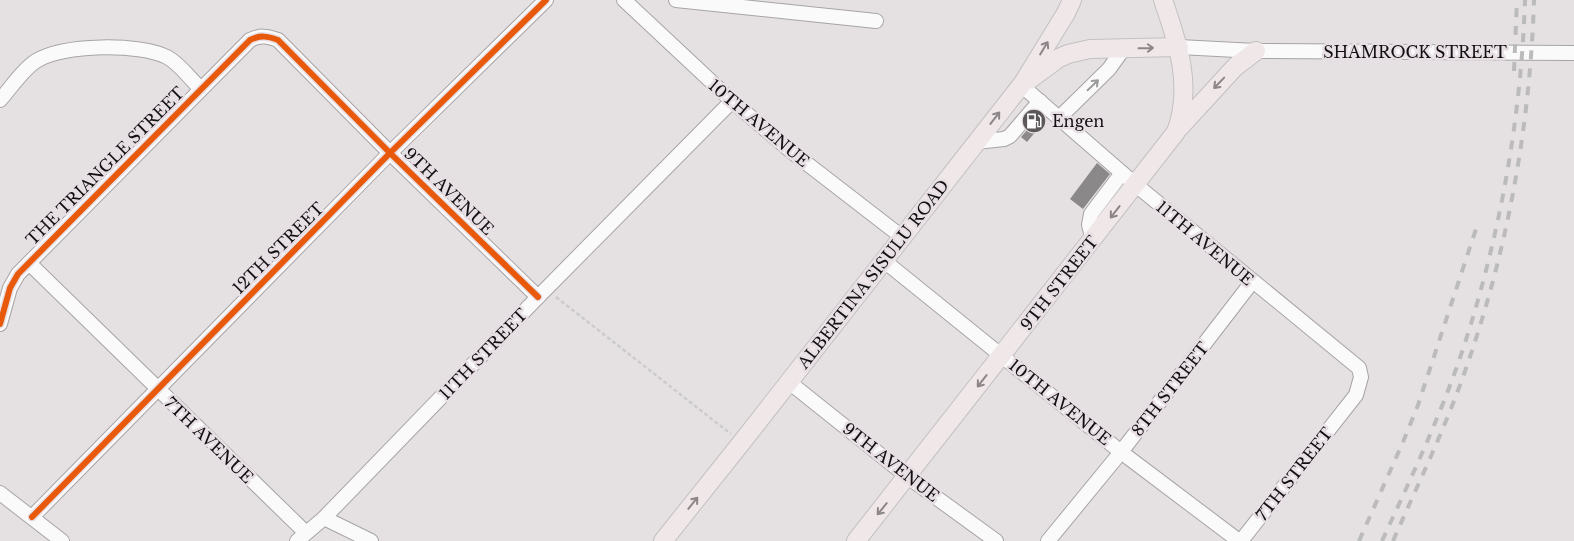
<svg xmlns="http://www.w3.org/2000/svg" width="1574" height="541" font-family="'Libre Baskerville',serif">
  <rect width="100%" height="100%" fill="#e5e1e3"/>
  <g fill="#8b888a">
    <polygon points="1041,114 1046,119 1027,142 1021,137"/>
    <polygon points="1097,163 1110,174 1083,209 1070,199"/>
  </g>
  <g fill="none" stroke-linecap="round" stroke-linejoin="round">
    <g stroke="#a7a4a6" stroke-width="16">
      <g id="minor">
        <polyline points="624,0 732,101 792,152 902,237"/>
        <polyline points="676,0 876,21"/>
        <polyline points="1179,47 1256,51 1574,53"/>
        <polyline points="1021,85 1136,185 1359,368 1361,377 1356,395 1241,541"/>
        <path d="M0 100C11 88 22 70 36 61 63 44 140 43 167 57 180 64 190 79 201 89"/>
        <polyline points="1059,118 1109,69 1124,48"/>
        <polyline points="976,142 1004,139 1010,136 1040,101"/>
        <polyline points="1093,240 1089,225 1091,214 1122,173"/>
        <polyline points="883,260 1121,452 1239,541"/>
        <polyline points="29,263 305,532"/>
        <path d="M0 324 10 288 18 274 250 40C260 35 267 36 278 40L390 153 538 297"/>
        <polyline points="789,382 908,477 996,541"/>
        <polyline points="0,493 62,541"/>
        <polyline points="32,517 390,153 546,0"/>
        <polyline points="324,518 371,541"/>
        <polyline points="297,541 324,518 538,297 732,101"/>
        <polyline points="1048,541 1121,452 1252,282"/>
      </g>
    </g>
    <g stroke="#c2c0c0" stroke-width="20">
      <g id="major">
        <polyline points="1029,80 1059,58 1068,54 1090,49 1179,47"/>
        <polyline points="1180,127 1235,67 1256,51"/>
        <polyline points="663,541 742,442 1023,83 1066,13 1072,0"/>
        <path d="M856 541 1176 132C1193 87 1178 43 1163 0"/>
      </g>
    </g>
    <polyline stroke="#ccc" stroke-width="2.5" stroke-dasharray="4 2.5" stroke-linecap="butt" points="556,297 731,434"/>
    <use href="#minor" stroke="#fbfafb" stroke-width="14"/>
    <use href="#major" stroke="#f0e7e9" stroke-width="18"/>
    <g stroke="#bcbbbc" stroke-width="4" stroke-dasharray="9 9" stroke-linecap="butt">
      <polyline points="1514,71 1517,0"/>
      <polyline points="1359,541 1403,442 1418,405 1476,229"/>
      <path d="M1382 541C1411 478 1441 415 1463 349 1500 236 1521 119 1525 0"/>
      <path d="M1393 541C1417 486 1444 431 1464 374 1507 253 1530 128 1534 0"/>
    </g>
    <g stroke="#e7dfe4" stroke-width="9">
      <g id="cycleway">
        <path d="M0 324 10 288 18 274 250 40C260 35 267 36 278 40L390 153 538 297"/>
        <polyline points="32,517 390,153 546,0"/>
      </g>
    </g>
    <use href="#cycleway" stroke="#e8590c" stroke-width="6"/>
  </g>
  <defs><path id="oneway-shaft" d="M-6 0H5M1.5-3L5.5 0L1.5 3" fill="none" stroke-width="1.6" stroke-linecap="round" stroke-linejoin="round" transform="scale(1.25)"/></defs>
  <g stroke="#8c8688">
    <use href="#oneway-shaft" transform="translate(1044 48) rotate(-59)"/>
    <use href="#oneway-shaft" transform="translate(1146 48) rotate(-1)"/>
    <use href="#oneway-shaft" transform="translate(1219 83) rotate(134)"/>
    <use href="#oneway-shaft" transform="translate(995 118) rotate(-52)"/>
    <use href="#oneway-shaft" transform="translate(1115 212) rotate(128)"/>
    <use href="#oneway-shaft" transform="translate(982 381) rotate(128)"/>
    <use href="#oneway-shaft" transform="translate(693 503) rotate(-51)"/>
    <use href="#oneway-shaft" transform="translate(882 509) rotate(129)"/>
  </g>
  <use stroke="#9e9c9d" href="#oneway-shaft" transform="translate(1093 85) rotate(-44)"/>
  <defs>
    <g id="fuel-disc" transform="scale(1.25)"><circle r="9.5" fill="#5c585a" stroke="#e7dfe4"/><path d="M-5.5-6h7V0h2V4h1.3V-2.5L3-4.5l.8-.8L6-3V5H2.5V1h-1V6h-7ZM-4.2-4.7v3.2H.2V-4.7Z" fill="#fff"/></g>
  </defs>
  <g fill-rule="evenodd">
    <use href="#fuel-disc" x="1034" y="121"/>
  </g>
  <g text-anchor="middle" stroke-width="5" stroke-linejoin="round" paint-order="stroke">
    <g font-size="16" fill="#120f11" stroke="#e7dfe4">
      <text x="1415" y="58">SHAMROCK STREET</text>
      <text transform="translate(759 123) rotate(40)" y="6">10TH AVENUE</text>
      <text transform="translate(105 166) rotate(-45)" y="6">THE TRIANGLE STREET</text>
      <text transform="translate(449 191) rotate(44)" y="6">9TH AVENUE</text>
      <text transform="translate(1205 243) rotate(40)" y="6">11TH AVENUE</text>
      <text transform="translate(278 248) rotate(-45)" y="6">12TH STREET</text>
      <text transform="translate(873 274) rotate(-52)" y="6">ALBERTINA SISULU ROAD</text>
      <text transform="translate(1059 283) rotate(-52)" y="6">9TH STREET</text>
      <text transform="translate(483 354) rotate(-46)" y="6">11TH STREET</text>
      <text transform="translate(1170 389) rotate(-52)" y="6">8TH STREET</text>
      <text transform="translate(1060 402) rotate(39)" y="6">10TH AVENUE</text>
      <text transform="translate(209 440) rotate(44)" y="6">7TH AVENUE</text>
      <text transform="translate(891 462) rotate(38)" y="6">9TH AVENUE</text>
      <text transform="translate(1294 474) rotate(-52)" y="6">7TH STREET</text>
    </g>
    <g font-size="16" fill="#120f11" stroke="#e7dfe4" text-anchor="start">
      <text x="1052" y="127">Engen</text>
    </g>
  </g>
</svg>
